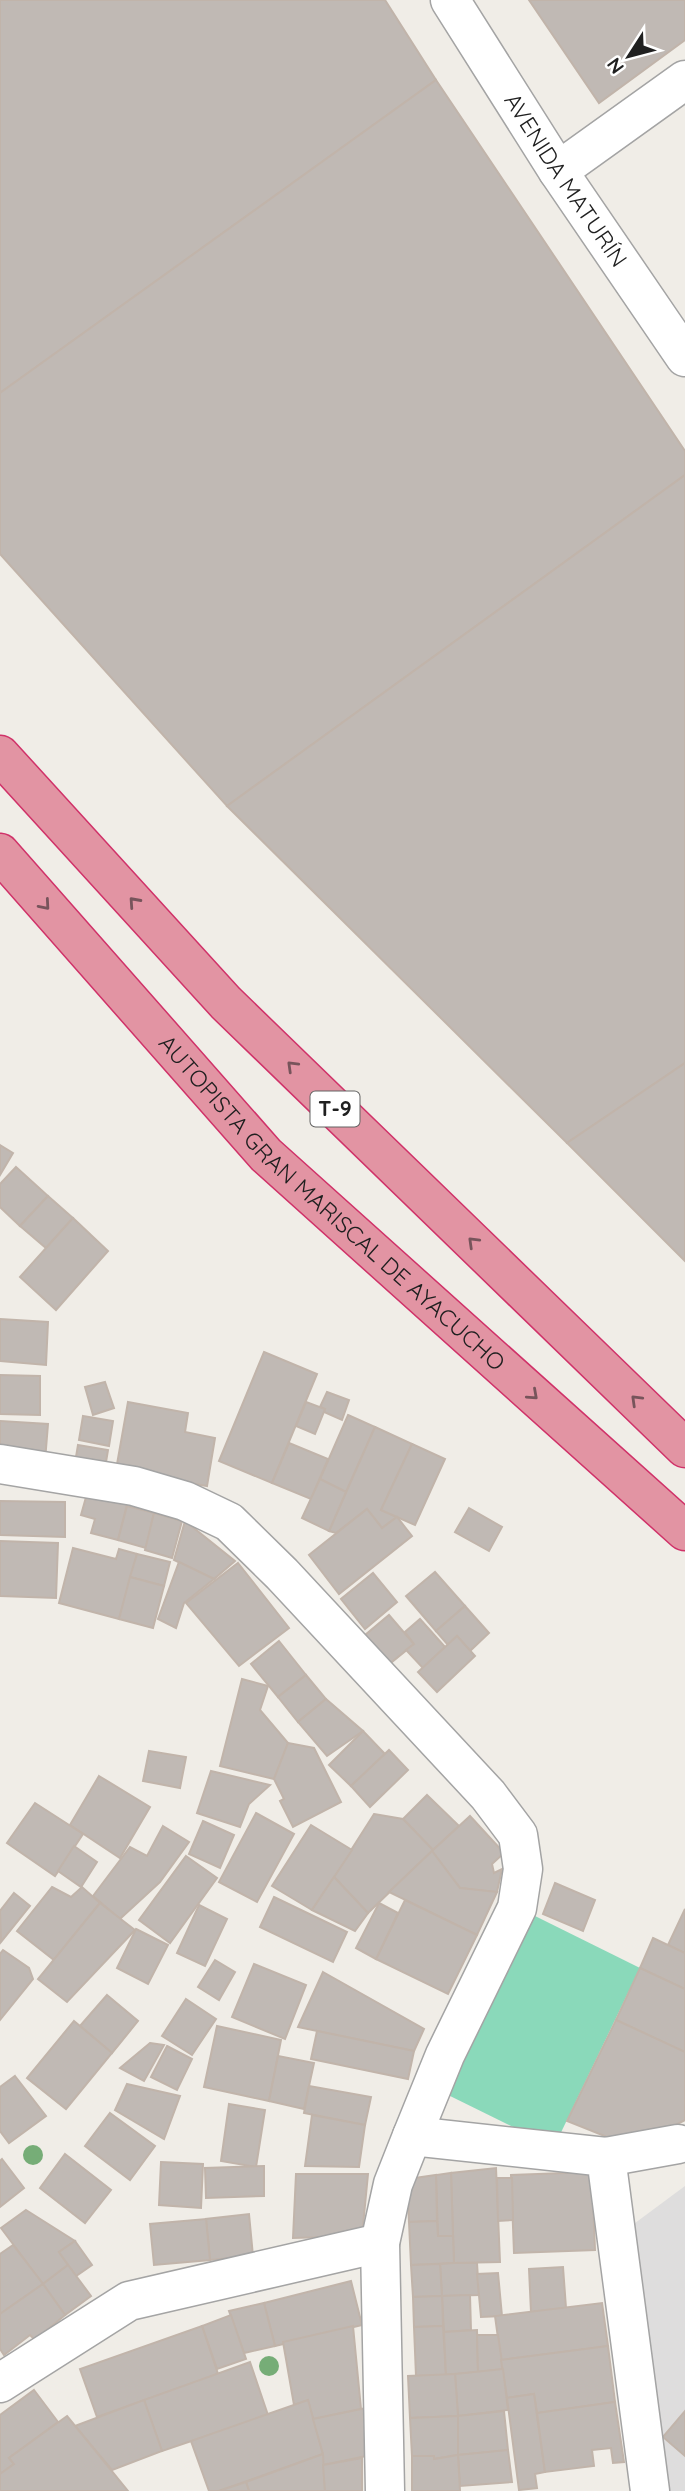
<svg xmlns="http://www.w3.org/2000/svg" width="685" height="2491" font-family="Quicksand,sans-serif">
  <rect width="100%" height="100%" fill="#f0ede7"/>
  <polygon fill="#dedddd" points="685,2186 685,2491 657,2491 623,2232"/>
  <polygon fill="#8ad9ba" points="533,1915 640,1968 554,2147 446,2094"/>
  <g fill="#c0b9b4" stroke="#c1b4aa" stroke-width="2">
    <polygon points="0,0 385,0 436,80 0,393"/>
    <polygon points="529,0 685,0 685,40 599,103"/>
    <polygon points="436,80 685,451 685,475 227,806 0,554 0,393"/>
    <polygon points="685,475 685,1063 567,1143 227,806"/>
    <polygon points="685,1063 685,1261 567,1143"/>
    <polygon points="0,1145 13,1153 0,1175"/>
    <polygon points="16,1167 48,1196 20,1226 0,1207 0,1184"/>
    <polygon points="48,1196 73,1218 46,1248 20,1226"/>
    <polygon points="73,1218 108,1251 56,1310 20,1277"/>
    <polygon points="0,1319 48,1322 46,1365 0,1361"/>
    <polygon points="264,1352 317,1374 272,1483 219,1461"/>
    <polygon points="0,1375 40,1376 40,1415 0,1414"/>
    <polygon points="105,1382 114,1408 93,1415 85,1387"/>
    <polygon points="327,1392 349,1400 342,1420 324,1412 325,1409 320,1407"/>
    <polygon points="128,1402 188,1413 185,1432 215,1438 207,1486 116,1470"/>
    <polygon points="306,1402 325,1409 315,1434 296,1426"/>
    <polygon points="348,1415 375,1427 346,1492 320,1479"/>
    <polygon points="83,1416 113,1421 109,1446 79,1440"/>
    <polygon points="0,1421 48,1424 45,1461 0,1458"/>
    <polygon points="375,1427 412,1444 381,1510 397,1517 382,1528 367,1509 336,1533 329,1531"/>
    <polygon points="289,1443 328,1459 311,1499 272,1483"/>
    <polygon points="412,1444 445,1459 415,1525 381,1510"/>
    <polygon points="78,1445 108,1450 104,1474 74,1469"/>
    <polygon points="320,1479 346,1492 329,1531 302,1518"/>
    <polygon points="88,1490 128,1501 118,1540 91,1533 95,1519 81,1515"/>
    <polygon points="0,1501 65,1502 65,1537 0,1535"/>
    <polygon points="127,1506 154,1513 146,1548 118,1540"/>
    <polygon points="469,1508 502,1527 489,1551 455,1532"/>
    <polygon points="367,1509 382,1528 397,1517 412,1536 339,1594 309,1555"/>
    <polygon points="154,1513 182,1521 172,1558 145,1550"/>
    <polygon points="185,1521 235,1561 214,1579 174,1560"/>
    <polygon points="0,1541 58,1543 56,1598 0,1596"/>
    <polygon points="73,1548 116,1559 119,1549 137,1554 119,1619 59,1603"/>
    <polygon points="137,1554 170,1562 164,1586 130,1577"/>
    <polygon points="179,1562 214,1579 184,1603 176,1628 158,1619"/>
    <polygon points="238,1563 289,1628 239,1666 186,1603"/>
    <polygon points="435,1572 465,1606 436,1631 406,1596"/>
    <polygon points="373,1573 397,1602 365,1629 341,1599"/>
    <polygon points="130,1577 164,1586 153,1628 119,1619"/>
    <polygon points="465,1606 489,1633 470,1651 457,1636 448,1645 436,1631"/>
    <polygon points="389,1615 414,1644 382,1670 358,1641"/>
    <polygon points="420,1619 445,1647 423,1668 406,1650 414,1644 405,1632"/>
    <polygon points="457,1636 475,1656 437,1692 418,1672"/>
    <polygon points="279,1641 306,1675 278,1697 251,1664"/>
    <polygon points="306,1675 326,1699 298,1722 278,1697"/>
    <polygon points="242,1679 268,1686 260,1710 288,1743 274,1779 220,1766"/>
    <polygon points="326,1699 363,1731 327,1756 298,1722"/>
    <polygon points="363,1731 385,1754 351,1786 329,1765"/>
    <polygon points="288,1743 314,1748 341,1802 293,1827 280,1801 284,1799 274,1779"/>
    <polygon points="389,1750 408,1770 370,1807 351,1786"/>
    <polygon points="149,1751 186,1757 180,1788 143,1781"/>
    <polygon points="211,1771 270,1785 249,1804 240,1827 197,1813"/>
    <polygon points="99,1776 150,1807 120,1858 70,1825"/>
    <polygon points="427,1795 459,1826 433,1850 403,1819"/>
    <polygon points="35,1803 83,1834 55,1876 7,1843"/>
    <polygon points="256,1813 294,1834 257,1902 219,1882"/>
    <polygon points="374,1814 403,1819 433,1850 368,1913 334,1877"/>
    <polygon points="470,1816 504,1853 492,1864 494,1873 502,1869 497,1892 460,1888 432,1851"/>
    <polygon points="203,1821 234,1835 220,1868 189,1854"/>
    <polygon points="311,1825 352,1850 312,1910 272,1886"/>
    <polygon points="163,1826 189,1842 160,1882 120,1919 93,1896 130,1847 147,1856"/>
    <polygon points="74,1846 97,1862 81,1887 58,1871"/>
    <polygon points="432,1851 460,1888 497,1892 477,1935 389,1892"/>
    <polygon points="186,1856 217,1878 170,1943 139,1920"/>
    <polygon points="334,1877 368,1913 355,1931 312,1910"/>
    <polygon points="555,1883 595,1900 583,1931 543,1914"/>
    <polygon points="52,1887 71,1897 82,1887 100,1903 54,1960 17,1931"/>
    <polygon points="14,1893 30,1906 1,1942 0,1911"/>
    <polygon points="274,1897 347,1932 333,1962 260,1927"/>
    <polygon points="405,1900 477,1935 448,1994 376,1959"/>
    <polygon points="100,1903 135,1930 67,2002 38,1979"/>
    <polygon points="379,1903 398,1913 376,1959 356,1948"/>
    <polygon points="199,1905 227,1919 205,1966 177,1953"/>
    <polygon points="685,1909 685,1953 668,1945"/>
    <polygon points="136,1929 168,1945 148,1984 117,1968"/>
    <polygon points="653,1938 685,1953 685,1989 640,1968"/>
    <polygon points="3,1950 29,1968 33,1979 0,2020 0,1954"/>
    <polygon points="215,1960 235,1972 219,2000 198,1987"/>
    <polygon points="254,1964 306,1985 285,2039 232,2017"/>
    <polygon points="640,1968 685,1989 685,2052 616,2020"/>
    <polygon points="323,1972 424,2029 414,2051 298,2027"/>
    <polygon points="107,1995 138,2021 112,2053 80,2026"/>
    <polygon points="186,1999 216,2019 192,2055 162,2036"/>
    <polygon points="616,2020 685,2052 685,2120 656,2135 612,2139 567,2121"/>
    <polygon points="74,2021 112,2053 66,2109 27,2078"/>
    <polygon points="217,2026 281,2040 269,2101 204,2087"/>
    <polygon points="317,2031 414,2051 408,2079 311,2059"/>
    <polygon points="150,2043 164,2045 144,2081 120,2068"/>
    <polygon points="167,2046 192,2059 177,2090 151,2077"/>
    <polygon points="278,2056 314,2063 304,2109 269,2101"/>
    <polygon points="15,2076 46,2116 9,2143 0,2131 0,2087"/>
    <polygon points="127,2084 180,2096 164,2139 115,2110"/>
    <polygon points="309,2086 371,2097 365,2125 304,2113"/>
    <polygon points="229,2104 265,2110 256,2167 221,2161"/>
    <polygon points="110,2113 155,2146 130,2180 85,2146"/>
    <polygon points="312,2115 365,2125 359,2167 305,2166"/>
    <polygon points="65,2154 111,2190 85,2223 40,2188"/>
    <polygon points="2,2159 24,2188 0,2207 0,2161"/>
    <polygon points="161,2162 203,2164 201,2208 159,2205"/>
    <polygon points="264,2166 264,2196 206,2198 205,2168"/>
    <polygon points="496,2168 500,2262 454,2263 451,2173"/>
    <polygon points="592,2172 595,2250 514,2253 511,2175"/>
    <polygon points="451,2173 453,2236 438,2236 436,2175"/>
    <polygon points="296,2174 368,2174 362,2236 293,2238"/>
    <polygon points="436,2175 437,2221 409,2222 407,2179"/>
    <polygon points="497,2178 512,2178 513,2220 498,2221"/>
    <polygon points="26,2210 75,2241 59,2252 68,2265 43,2284 1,2228"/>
    <polygon points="249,2214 253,2256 210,2260 206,2219"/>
    <polygon points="206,2219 210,2260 154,2265 150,2224"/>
    <polygon points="437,2221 438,2236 453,2236 454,2263 411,2265 409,2222"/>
    <polygon points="75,2241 92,2265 76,2276 59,2252"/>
    <polygon points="13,2245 43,2284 0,2314 0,2254"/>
    <polygon points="454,2263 477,2263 479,2295 442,2296 440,2264"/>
    <polygon points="440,2264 442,2296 413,2297 411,2265"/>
    <polygon points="68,2265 91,2296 65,2315 43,2284"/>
    <polygon points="563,2267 566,2308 531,2312 529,2269"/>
    <polygon points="498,2273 502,2316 481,2317 477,2274"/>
    <polygon points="351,2281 362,2325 275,2346 264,2303"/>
    <polygon points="43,2284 65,2315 35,2340 30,2335 4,2355 0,2349 0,2314"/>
    <polygon points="470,2295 471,2330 444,2332 442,2296"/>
    <polygon points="442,2296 443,2326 414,2327 413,2297"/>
    <polygon points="264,2303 275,2346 244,2353 229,2311"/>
    <polygon points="602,2303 608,2346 501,2360 495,2316"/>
    <polygon points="231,2315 246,2359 217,2369 202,2326"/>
    <polygon points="202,2326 218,2374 97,2417 80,2369"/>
    <polygon points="353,2326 361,2409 313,2419 308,2400 294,2405 283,2342"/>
    <polygon points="443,2326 446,2375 416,2376 414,2327"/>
    <polygon points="477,2330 478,2372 446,2375 444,2332"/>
    <polygon points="477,2335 498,2335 503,2369 478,2372"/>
    <polygon points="608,2346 615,2402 537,2413 534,2394 507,2398 501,2360"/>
    <polygon points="250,2362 268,2415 162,2451 144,2400"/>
    <polygon points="503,2369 508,2410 458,2416 455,2374"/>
    <polygon points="455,2374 458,2416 410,2418 408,2376"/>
    <polygon points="34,2390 58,2422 9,2458 14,2464 0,2474 0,2415"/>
    <polygon points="534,2394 545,2472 535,2474 537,2488 519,2490 507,2398"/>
    <polygon points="144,2400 162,2451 112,2470 75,2426"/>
    <polygon points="308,2400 323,2454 219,2491 209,2491 191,2441"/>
    <polygon points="615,2402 624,2462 613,2463 611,2448 592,2450 594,2466 545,2472 537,2413"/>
    <polygon points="371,2407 376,2454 323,2465 323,2454 313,2419"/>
    <polygon points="504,2411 508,2450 458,2455 458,2416"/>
    <polygon points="685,2411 685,2456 663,2437"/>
    <polygon points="67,2416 128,2491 0,2491 0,2474 14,2464 9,2458"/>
    <polygon points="458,2416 458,2455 434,2459 434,2456 412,2456 410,2418"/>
    <polygon points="508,2450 512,2482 460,2486 458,2455"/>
    <polygon points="323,2454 325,2491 249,2491 246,2482"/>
    <polygon points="458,2455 460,2491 412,2491 412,2456 434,2456 434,2459"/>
    <polygon points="362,2458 362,2491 325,2491 323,2465"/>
    <polygon points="246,2482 249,2491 219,2491"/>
  </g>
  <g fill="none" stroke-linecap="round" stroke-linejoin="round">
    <g stroke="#a4a4a4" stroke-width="41">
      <g id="minor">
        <path id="s1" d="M450 0 558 171 685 357"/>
        <polyline points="558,171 685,80"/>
        <polyline points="0,1464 134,1486 185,1501 229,1522 282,1574 488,1795 518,1835 523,1869 517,1908 445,2055 412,2136 393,2184 380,2243 385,2491"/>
        <polyline points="412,2136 606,2157 650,2491"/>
        <polyline points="606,2157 678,2144"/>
        <polyline points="0,2383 129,2301 380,2243"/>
      </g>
    </g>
    <g stroke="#d03269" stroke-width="41">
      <g id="highway">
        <polyline points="0,755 226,1003 685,1448"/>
        <path id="s2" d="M0 853 266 1155 685 1531"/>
      </g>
    </g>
    <use href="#minor" stroke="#fff" stroke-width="38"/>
    <use href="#highway" stroke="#e294a3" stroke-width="38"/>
  </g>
  <g fill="#76ad77">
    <circle cx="33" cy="2155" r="10"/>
    <circle cx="269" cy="2366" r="10"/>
  </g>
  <defs><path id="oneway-chevron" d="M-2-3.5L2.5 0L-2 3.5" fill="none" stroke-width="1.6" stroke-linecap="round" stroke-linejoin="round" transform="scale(1.75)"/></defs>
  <g stroke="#77545b">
    <use href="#oneway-chevron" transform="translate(134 902) rotate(-132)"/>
    <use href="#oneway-chevron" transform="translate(45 905) rotate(49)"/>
    <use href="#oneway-chevron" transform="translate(292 1066) rotate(-136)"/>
    <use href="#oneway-chevron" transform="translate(473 1242) rotate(-136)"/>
    <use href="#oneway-chevron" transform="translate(533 1395) rotate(42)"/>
    <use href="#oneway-chevron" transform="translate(636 1400) rotate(-136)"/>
  </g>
  <g text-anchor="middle" stroke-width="5" stroke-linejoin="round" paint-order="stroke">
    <rect fill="#fff" stroke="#636363" stroke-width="2" x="310.5" y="1091.5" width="49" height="35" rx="5"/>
    <g font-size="21" font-weight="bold" fill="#202020">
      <text x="335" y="1116">T-9</text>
    </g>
    <g font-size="23" fill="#202020" stroke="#fff">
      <text dy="8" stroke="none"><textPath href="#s1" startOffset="214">AVENIDA MATURÍN</textPath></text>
      <text dy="8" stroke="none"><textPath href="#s2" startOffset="483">AUTOPISTA GRAN MARISCAL DE AYACUCHO</textPath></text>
    </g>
  </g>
  <g transform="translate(629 56) rotate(234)" stroke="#ffffff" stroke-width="5" paint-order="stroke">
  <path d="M0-5L12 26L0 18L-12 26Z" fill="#202020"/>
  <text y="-10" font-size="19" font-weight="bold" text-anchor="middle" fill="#202020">N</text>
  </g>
</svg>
